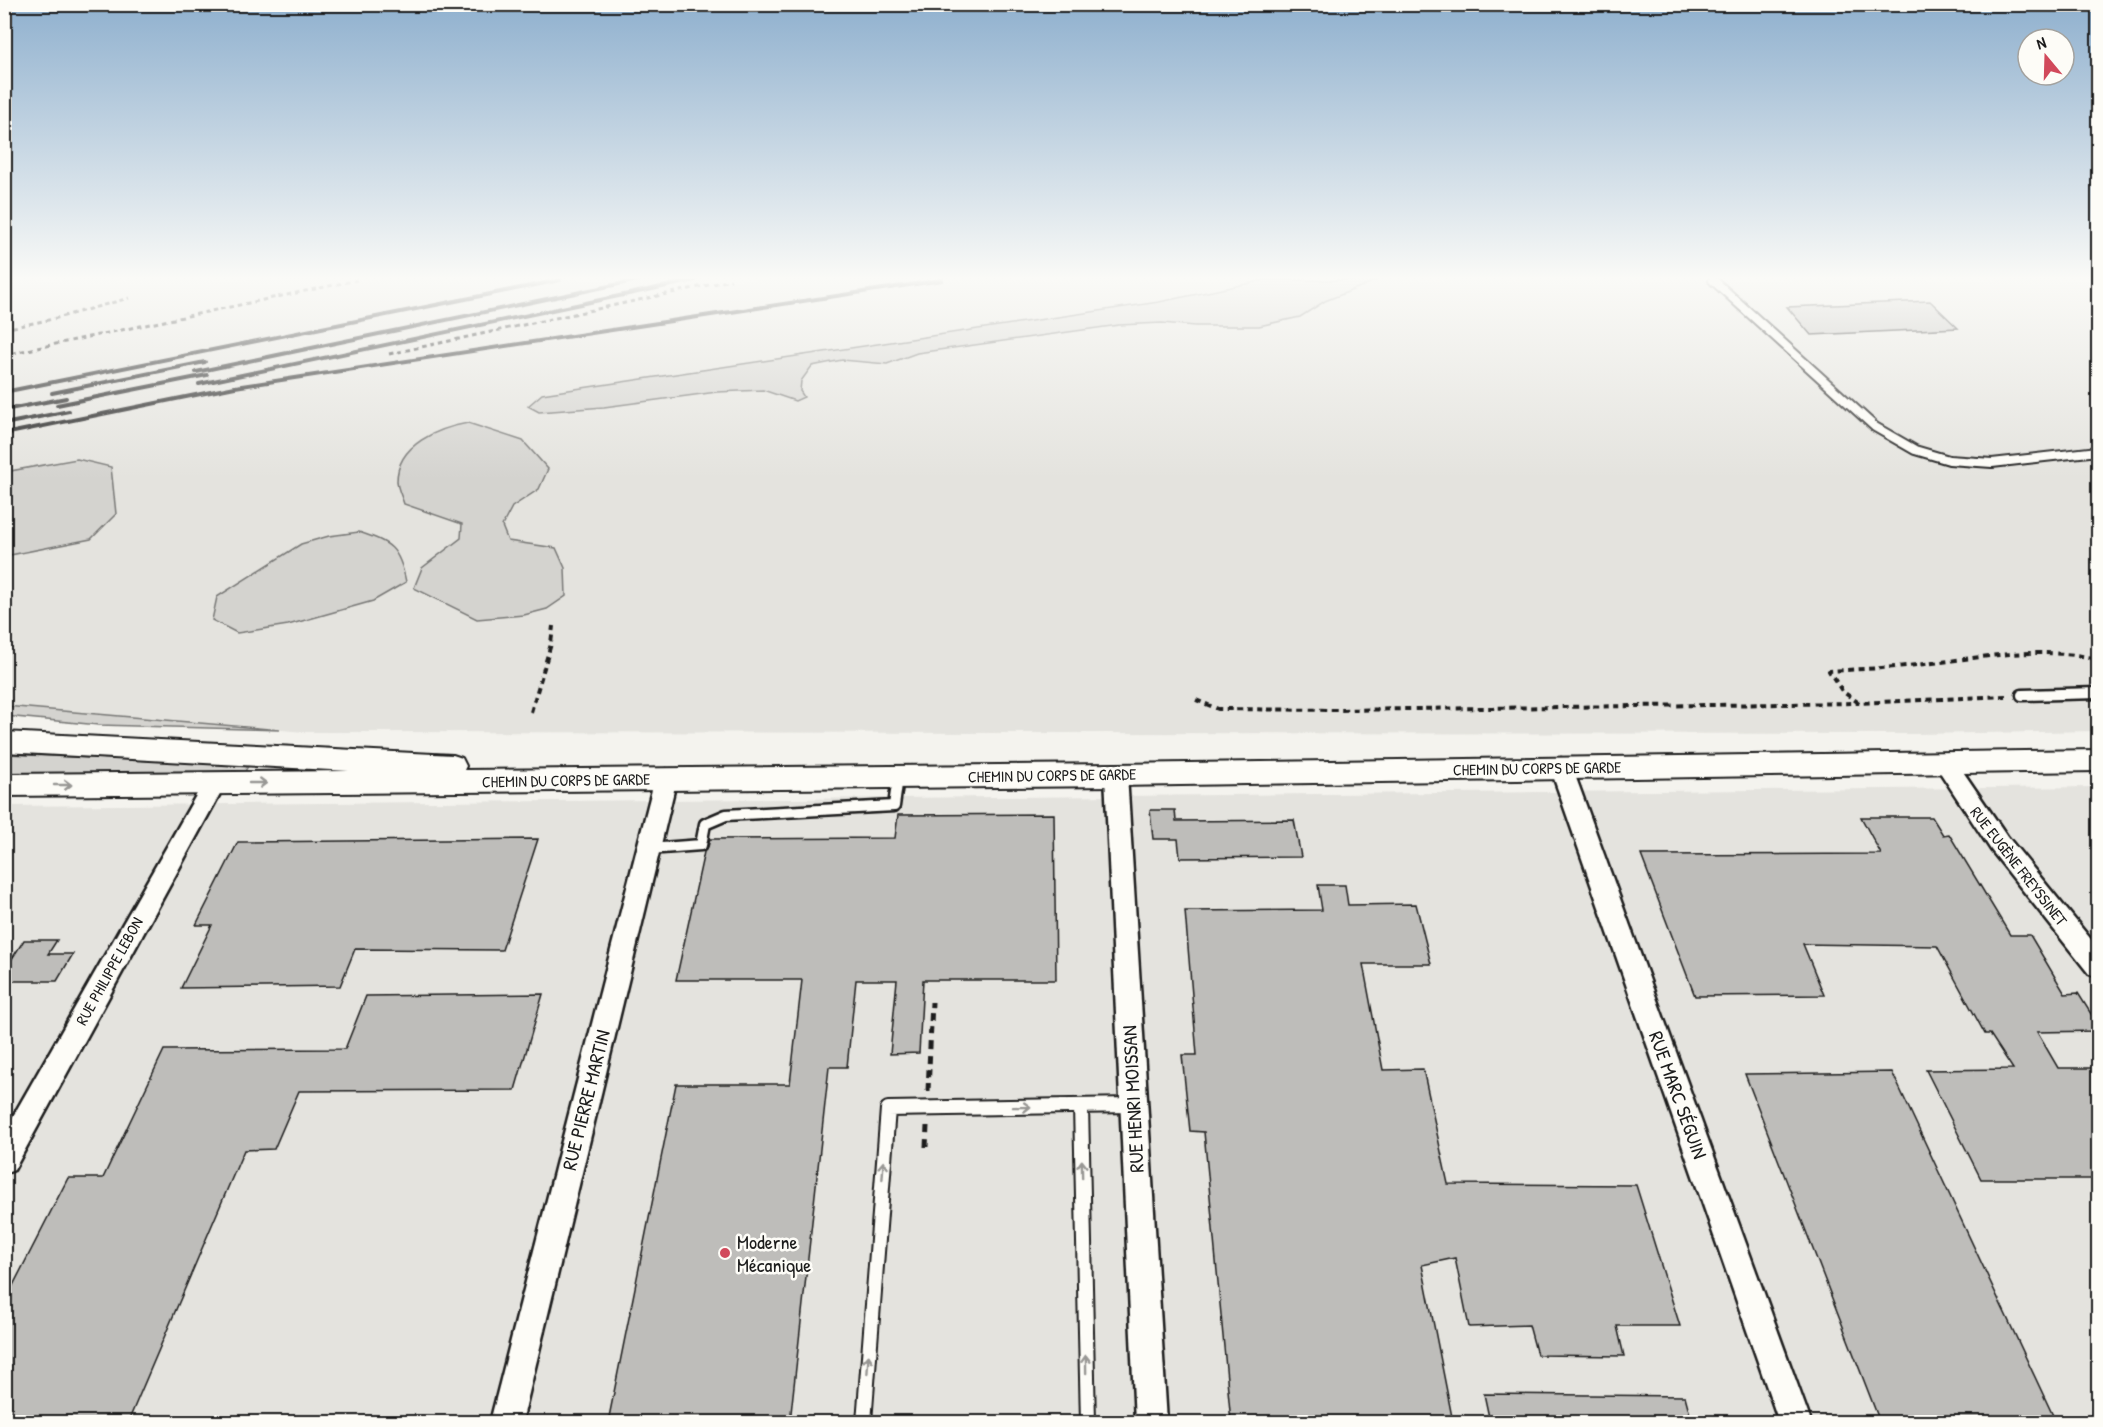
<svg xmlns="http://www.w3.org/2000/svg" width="2103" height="1427" font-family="'Patrick Hand',sans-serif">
  <rect width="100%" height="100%" fill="#f4f3ee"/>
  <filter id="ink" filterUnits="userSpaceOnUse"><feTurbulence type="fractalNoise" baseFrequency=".0167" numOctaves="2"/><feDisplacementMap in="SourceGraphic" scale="12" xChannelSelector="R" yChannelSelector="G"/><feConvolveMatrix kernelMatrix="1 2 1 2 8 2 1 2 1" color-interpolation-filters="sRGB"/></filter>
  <g filter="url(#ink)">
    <g fill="#e4e3de">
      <polygon points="4,280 2098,280 2098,731 1915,734 304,732 5,706"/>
      <polygon points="2098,787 2098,1422 5,1422 5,806"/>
    </g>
    <g fill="#d4d3cf" stroke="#787876" stroke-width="1.5">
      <polygon points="1265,280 1378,280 1325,301 1300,317 1259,326 1195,326 1162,323 1119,325 917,353 887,364 842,360 812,366 801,381 800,391 804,397 795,401 763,390 717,392 604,407 539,412 528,406 542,394 1159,302"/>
      <path d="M468 423 523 441 548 469 539 489 512 507 502 526 508 541 556 548 565 568 566 596 547 609 524 615 477 619 414 588 422 568 461 538 462 524 404 504C402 497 397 488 397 481 397 444 439 428 468 423Z"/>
      <polygon points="77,459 111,467 116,514 91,539 5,556 5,472"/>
      <path d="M359 532C391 543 399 547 406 582L373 601 288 625 237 633 212 620 217 597 301 544 329 536Z"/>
      <polygon points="5,706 280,730 99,725 5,716"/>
      <polygon points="5,754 249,765 243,774 5,777"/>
    </g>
    <g fill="#bebdba" stroke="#1c1c1c" stroke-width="1.5">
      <polygon points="1930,301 1958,328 1811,335 1787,307"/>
      <polygon points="1150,810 1175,810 1176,821 1294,820 1301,857 1180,858 1178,839 1153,839"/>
      <polygon points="1054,814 1056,980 923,980 919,1053 890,1054 897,980 856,980 847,1067 829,1067 790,1422 608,1422 676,1084 790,1084 802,980 676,980 704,852 708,847 710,839 895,838 898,815"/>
      <polygon points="1861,817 1932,817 1943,835 1949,834 2010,935 2030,935 2065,994 2078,993 2098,1025 2098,1031 2037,1032 2058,1068 2098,1068 2098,1179 1981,1179 1926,1070 2013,1069 1990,1034 1985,1034 1937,946 1803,944 1824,995 1695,996 1641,855 1881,854"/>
      <polygon points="538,839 502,950 355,949 340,986 181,988 212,925 196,925 238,842"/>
      <polygon points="1318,885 1345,885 1348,905 1416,904 1431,964 1363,964 1383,1070 1423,1069 1448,1184 1636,1185 1680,1326 1617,1326 1624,1356 1537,1355 1529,1325 1469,1327 1455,1258 1422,1265 1453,1422 1231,1422 1204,1132 1190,1131 1182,1055 1197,1055 1185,911 1322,910"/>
      <polygon points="24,940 57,940 48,954 73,954 57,981 4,981 4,971"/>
      <polygon points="543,994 515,1090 299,1091 274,1149 244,1150 128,1422 4,1422 4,1303 68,1178 103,1178 164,1050 345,1049 366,996"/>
      <polygon points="1892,1072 2056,1422 1880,1422 1745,1074"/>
      <polygon points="1484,1394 1685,1396 1692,1422 1490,1422"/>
    </g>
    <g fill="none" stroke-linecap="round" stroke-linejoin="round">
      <g stroke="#1c1c1c" stroke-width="12">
        <polyline id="service-far2" points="1713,280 1875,427 1915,450 1949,460 1992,463 2098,451"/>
      </g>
      <g stroke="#1c1c1c" stroke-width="15">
        <g id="service-far1">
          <polyline points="2022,695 2098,693"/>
          <polyline points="649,849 701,845 705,824 726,815 894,806 898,777"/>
        </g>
      </g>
      <g stroke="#1c1c1c" stroke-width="18">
        <g id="service">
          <polyline points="1081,1106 1088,1422"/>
          <polyline points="864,1422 888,1109 1133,1105"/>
        </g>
      </g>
      <g stroke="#1c1c1c" stroke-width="5">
        <g id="minor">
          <polygon points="1945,754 1953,757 2007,836 2098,948 2098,977 2089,974 1991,850 1934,763 1937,757"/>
          <polygon points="1561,758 1569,761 1572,767 1811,1422 1779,1422 1550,767 1553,761"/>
          <polygon points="1116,766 1124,769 1127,775 1167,1422 1135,1422 1105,775 1108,769"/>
          <polygon points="666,769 674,772 677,778 522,1422 490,1422 655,778 658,772"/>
          <polygon points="214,775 222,778 225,784 222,790 14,1170 4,1174 4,1132 206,778"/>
        </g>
      </g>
      <g stroke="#1c1c1c" stroke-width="4">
        <polygon id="tertiary" points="4,732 453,755 462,758 466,766 464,770 1116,764 2098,750 2098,771 1116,786 4,796 4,774 349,771 4,752"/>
      </g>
      <g stroke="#1c1c1c" stroke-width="3" stroke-dasharray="4.5 4" stroke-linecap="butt">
        <polyline points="4,329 53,319 129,298"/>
        <polyline points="389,354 731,280"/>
        <polyline points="4,355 357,280"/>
      </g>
      <g stroke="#1c1c1c" stroke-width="4" stroke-dasharray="6 4.5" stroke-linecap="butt">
        <path d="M2006 696 1859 703 1842 691 1829 671C1861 669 1893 668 1925 664 1984 657 2039 646 2098 659"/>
        <polyline points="1196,700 1218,709 1337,710 1859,703"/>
        <polyline points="531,712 551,644 553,626"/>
      </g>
      <g stroke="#1c1c1c" stroke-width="5" stroke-dasharray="8 6" stroke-linecap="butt">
        <polyline points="928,1091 932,1002"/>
        <polyline points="926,1147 927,1126"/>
      </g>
      <use href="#service-far2" stroke="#fdfcf7" stroke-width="8"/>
      <use href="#service-far1" stroke="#fdfcf7" stroke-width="10"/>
      <use href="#service" stroke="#fdfcf7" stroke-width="14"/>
      <use href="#minor" fill="#fdfcf7" fill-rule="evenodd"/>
      <use href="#tertiary" fill="#fdfcf7" fill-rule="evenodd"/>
      <g stroke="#1c1c1c" stroke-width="4">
        <polyline points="196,372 638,280"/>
        <polyline points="199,384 695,280"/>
        <polyline points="4,392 560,280"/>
        <polyline points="52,393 205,362"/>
        <polyline points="57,405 207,375"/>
        <polyline points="4,410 66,398"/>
        <polyline points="4,424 69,411"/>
        <polyline points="4,434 235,387 942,280"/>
      </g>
    </g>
    <defs><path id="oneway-shaft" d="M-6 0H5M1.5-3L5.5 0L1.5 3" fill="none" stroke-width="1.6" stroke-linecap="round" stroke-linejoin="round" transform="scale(1.5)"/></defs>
    <g stroke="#989794">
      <use href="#oneway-shaft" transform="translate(258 783)"/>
      <use href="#oneway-shaft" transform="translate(63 785)"/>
      <use href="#oneway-shaft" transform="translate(1022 1107) rotate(-1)"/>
      <use href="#oneway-shaft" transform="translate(1082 1169) rotate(-91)"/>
      <use href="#oneway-shaft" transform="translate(883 1170) rotate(-86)"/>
      <use href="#oneway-shaft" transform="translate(868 1364) rotate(-86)"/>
      <use href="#oneway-shaft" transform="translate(1086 1364) rotate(-91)"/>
    </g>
  </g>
  <linearGradient id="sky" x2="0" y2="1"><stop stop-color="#8fb0ce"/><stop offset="0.58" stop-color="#fafaf7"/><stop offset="1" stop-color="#fafaf7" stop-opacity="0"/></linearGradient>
  <rect width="2103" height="479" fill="url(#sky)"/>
  <circle fill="#d1495b" stroke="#fdfcf7" stroke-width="2" cx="725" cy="1253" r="6"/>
  <g text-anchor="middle" stroke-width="5" stroke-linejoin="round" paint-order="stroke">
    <g font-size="16" fill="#1c1c1c" stroke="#fdfcf7">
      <text transform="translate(1537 768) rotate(-1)" y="6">CHEMIN DU CORPS DE GARDE</text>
      <text transform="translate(1052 775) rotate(-1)" y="6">CHEMIN DU CORPS DE GARDE</text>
      <text transform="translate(566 780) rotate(-1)" y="6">CHEMIN DU CORPS DE GARDE</text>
      <text transform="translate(2019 866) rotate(52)" y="6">RUE EUGÈNE FREYSSINET</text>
      <text transform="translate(109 971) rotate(-61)" y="6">RUE PHILIPPE LEBON</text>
    </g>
    <g font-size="20" fill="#1c1c1c" stroke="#fdfcf7">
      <text transform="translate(1678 1095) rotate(70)" y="7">RUE MARC SÉGUIN</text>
      <text transform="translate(1133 1099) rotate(-93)" y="7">RUE HENRI MOISSAN</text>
      <text transform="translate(586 1100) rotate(-76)" y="7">RUE PIERRE MARTIN</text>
    </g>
    <g font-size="20" fill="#1c1c1c" stroke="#fdfcf7" text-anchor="start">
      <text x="737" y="1249">Moderne<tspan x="737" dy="23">Mécanique</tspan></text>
    </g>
  </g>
  <rect width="2103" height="1427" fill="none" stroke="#fdfcf7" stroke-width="24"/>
  <rect x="12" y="12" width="2079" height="1403" fill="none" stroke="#1c1c1c" stroke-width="2" filter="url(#ink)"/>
  <g transform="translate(2046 57) rotate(341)"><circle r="28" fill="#fdfcf7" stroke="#a3a29f" stroke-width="1.5"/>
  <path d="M0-4.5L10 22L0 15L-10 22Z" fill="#d1495b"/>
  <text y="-9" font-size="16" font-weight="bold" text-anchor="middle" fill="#1c1c1c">N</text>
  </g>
</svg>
